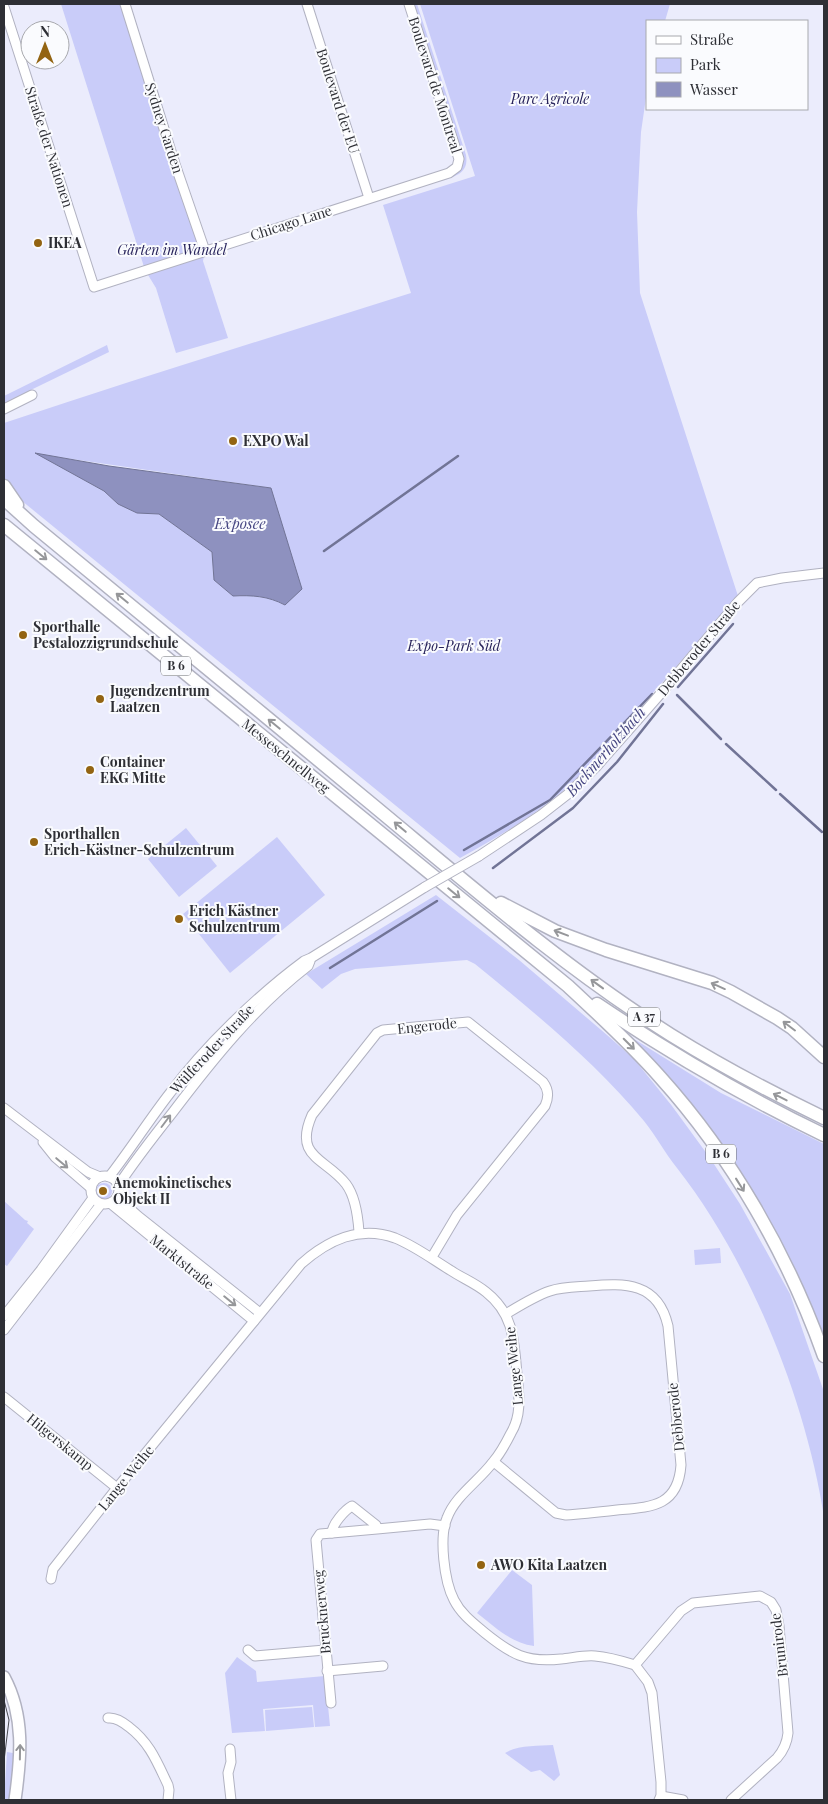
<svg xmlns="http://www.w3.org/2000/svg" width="828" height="1804" font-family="'Playfair Display',serif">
  <rect width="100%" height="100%" fill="#ebecfc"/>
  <g fill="#c9ccf9" fill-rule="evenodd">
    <polygon points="61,4 125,4 205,251 203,261 228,338 176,353 156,288 145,270"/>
    <path d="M413 4H417L466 155C469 173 456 176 441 181V178L460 170 463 163V158Z"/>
    <path d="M420 4H670L665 21H647V91L641 132 637 212 640 293 738 596 580 776C541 812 505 833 460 858L11 492 4 482V423C139 378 275 336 411 293L383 205 475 176ZM37 454 271 488 285 605C268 596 252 595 233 596L214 580 212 552 159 514 137 513 118 504 104 491Z"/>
    <polygon points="107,345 109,352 4,403 4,396"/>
    <polygon points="186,828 217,866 179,897 148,859"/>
    <polygon points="277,837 325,895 230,973 183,914"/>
    <path d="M436 895 519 960 607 1035 634 1059 672 1106 710 1158 740 1204 790 1294 824 1392V1517C806 1400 750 1261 677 1168 665 1153 656 1136 644 1121 595 1062 535 1013 475 964L467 960 355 969 341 974 322 989 306 974Z"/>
    <polygon points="634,1039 721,1093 824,1144 824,1342 796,1277 669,1078"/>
    <circle cx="104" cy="1191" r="8"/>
    <polygon points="4,1201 25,1220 28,1221 27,1223 34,1229 7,1266 4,1264"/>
    <polygon points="720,1248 721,1263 695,1265 694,1250"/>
    <path d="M512 1570 532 1585 534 1646C511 1643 495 1627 477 1613Z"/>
    <polygon points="237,1657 256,1671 257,1682 325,1676 330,1726 315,1727 313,1705 263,1709 265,1731 232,1733 225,1673"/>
    <polygon points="312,1707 314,1727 266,1731 265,1710"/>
    <polygon points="14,1741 16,1741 12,1800 4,1800 7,1752 13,1753"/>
    <path d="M553 1745 560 1775 554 1781 540 1770 531 1772 505 1753C518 1745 538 1746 553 1745Z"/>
  </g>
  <path fill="#8e91bf" stroke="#717496" d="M35 453 109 466 271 488 302 589 285 605C268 596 252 595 233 596L214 580 212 552 159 514 137 513 118 504 104 491Z"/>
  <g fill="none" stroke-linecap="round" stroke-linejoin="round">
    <g stroke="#717496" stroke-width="2.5">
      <polyline points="324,551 458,456"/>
      <polyline points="678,687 733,624"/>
      <polyline points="677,695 721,739"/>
      <polyline points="726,744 776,790"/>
      <polyline points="780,794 822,832"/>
      <polyline points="464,850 550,800 652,694"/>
      <polyline points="493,868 573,808 617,762 663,704"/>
      <polyline points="330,968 437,901"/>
    </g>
    <g stroke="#b1b2c1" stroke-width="11">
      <g id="minor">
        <polyline points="125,4 175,164 205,251"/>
        <polyline points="307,4 369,198"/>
        <polyline points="4,7 94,287 449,173 457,167 459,159 409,4"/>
        <polyline points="4,409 32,395"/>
        <polyline points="479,856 541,815 568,794 596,767 662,692 738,602 757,583 782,578 824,573"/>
        <polyline points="4,1108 88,1172 100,1177"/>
        <polyline points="43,1142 55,1157 91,1188"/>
        <circle cx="105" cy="1190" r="14"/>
        <path d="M109 1177C130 1150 149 1120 170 1093 204 1047 258 995 304 961L311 958 425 887"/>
        <path d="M118 1186C135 1160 154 1136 173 1112 214 1058 254 1008 308 966L310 961"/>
        <polyline points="117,1197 138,1216 260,1313"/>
        <polyline points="110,1203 254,1321"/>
        <path d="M359 1232C358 1217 355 1196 346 1184 326 1158 293 1158 312 1115L377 1033 383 1030 468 1022 543 1082C549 1090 549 1097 545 1106L457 1215 432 1257"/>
        <polyline points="4,1316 41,1270 93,1198"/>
        <polyline points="4,1330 101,1204"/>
        <polyline points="4,1397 117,1488"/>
        <path d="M494 1462 556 1513 566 1515C583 1514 600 1512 617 1510 651 1507 678 1507 681 1465L668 1326C658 1282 625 1283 589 1286 577 1287 562 1287 550 1291 535 1296 519 1306 506 1314"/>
        <path d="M377 1529 332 1533C332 1524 345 1510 352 1506L376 1525 377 1529 430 1524 445 1526"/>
        <path d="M51 1579 53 1569 117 1488 301 1264C328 1240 359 1225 395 1238 415 1246 432 1259 450 1270 462 1278 475 1283 486 1292 514 1314 514 1341 517 1374 519 1395 522 1415 511 1433 506 1443 500 1454 493 1462 479 1481 455 1496 447 1518 439 1537 444 1581 454 1600 461 1614 473 1623 485 1633 511 1654 526 1663 561 1659 572 1658 584 1655 595 1656 608 1657 622 1661 635 1665L648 1682 652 1693 661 1782V1796L659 1800"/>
        <polyline points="248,1650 255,1656 325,1650"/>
        <path d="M635 1665 681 1611 693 1603 760 1596 771 1602 776 1610 779 1626 788 1733C787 1743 784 1750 777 1758L731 1800"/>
        <polyline points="327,1671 383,1666"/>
        <polyline points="331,1703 316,1540 320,1534 332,1533"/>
        <path d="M108 1718C116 1717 123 1722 129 1727 150 1743 157 1762 168 1785L169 1790 168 1800"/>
        <polyline points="230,1749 231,1762 228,1773 231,1800"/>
        <polyline points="661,1796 683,1800"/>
      </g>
    </g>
    <g stroke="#b1b2c1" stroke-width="14">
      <path id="major" d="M4 1677C25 1716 21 1758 15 1800"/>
    </g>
    <g stroke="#b1b2c1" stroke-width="15">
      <g id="highway">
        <polyline points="4,486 17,505"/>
        <path d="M4 499 34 526C146 618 257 709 368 801 466 882 563 967 671 1035 721 1066 772 1093 824 1118"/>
        <path d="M4 525 568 986C599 1015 631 1044 660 1077 732 1157 788 1255 824 1356"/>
        <polyline points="501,903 555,931 606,950 712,983 731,992 777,1018 792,1028 824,1057"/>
        <path d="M597 1004C670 1053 745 1097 824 1135"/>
      </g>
    </g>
    <use href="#minor" stroke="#fff" stroke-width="9"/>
    <use href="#major" stroke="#fff" stroke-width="11"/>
    <use href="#highway" stroke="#fff" stroke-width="12"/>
    <polyline stroke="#484951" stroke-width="1" points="4,1700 9,1720 4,1761"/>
    <g stroke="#b1b2c1" stroke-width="11" stroke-linecap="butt">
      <polyline id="minor-bridge" points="425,887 479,856"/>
    </g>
    <use href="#minor-bridge" stroke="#fff" stroke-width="9"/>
  </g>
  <defs><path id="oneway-shaft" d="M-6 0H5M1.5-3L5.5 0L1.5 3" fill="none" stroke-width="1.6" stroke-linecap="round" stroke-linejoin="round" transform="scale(1.25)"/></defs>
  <g stroke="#96979a">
    <use href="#oneway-shaft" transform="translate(41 555) rotate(39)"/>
    <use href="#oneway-shaft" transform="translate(122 598) rotate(-141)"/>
    <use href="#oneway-shaft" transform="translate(274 724) rotate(-141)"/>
    <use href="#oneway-shaft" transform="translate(400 827) rotate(-140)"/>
    <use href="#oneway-shaft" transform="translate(454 893) rotate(39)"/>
    <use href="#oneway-shaft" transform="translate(561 933) rotate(-159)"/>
    <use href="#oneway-shaft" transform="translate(597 984) rotate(-144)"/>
    <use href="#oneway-shaft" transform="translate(718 986) rotate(-156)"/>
    <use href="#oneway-shaft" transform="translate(789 1026) rotate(-143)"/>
    <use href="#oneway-shaft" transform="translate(629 1044) rotate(45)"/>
    <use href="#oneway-shaft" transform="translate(780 1097) rotate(-153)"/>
    <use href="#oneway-shaft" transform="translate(166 1121) rotate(-53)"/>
    <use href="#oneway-shaft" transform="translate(62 1163) rotate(40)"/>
    <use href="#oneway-shaft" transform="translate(740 1185) rotate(58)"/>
    <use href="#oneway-shaft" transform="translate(230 1301) rotate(39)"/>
    <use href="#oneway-shaft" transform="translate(20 1752) rotate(-89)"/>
  </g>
  <g fill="#936412" stroke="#fafbfe" stroke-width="2">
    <circle cx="38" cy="243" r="5"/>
    <circle cx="233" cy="441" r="5"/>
    <circle cx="23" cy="635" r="5"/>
    <circle cx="100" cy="699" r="5"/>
    <circle cx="90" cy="770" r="5"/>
    <circle cx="34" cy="842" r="5"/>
    <circle cx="179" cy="919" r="5"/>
    <circle cx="103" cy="1191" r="5"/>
    <circle cx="481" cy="1565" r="5"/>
  </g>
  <g text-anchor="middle" stroke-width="4" stroke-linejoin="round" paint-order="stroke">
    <g fill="#fafbfe" stroke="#6b6c71" stroke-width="1">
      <rect x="161" y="656.5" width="30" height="19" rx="4"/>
      <rect x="628" y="1007.5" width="32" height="19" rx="4"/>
      <rect x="706" y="1144.5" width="30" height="19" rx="4"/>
    </g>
    <g font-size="12" font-weight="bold" fill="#2e2f35">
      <text x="176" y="670">B 6</text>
      <text x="644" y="1021">A 37</text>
      <text x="721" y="1158">B 6</text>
    </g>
    <g font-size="14" fill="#2e2f35" stroke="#fafbfe">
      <text transform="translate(435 85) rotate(72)" y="5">Boulevard de Montreal</text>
      <text transform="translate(338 101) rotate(72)" y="5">Boulevard der EU</text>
      <text transform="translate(164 128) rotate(72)" y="5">Sydney Garden</text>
      <text transform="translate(49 147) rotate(72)" y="5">Straße der Nationen</text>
      <text transform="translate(291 223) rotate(-18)" y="5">Chicago Lane</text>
      <text transform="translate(699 648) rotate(-50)" y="5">Debberoder Straße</text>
      <text transform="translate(286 756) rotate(39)" y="5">Messeschnellweg</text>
      <text transform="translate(427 1026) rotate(-6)" y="5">Engerode</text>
      <text transform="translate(212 1049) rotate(-47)" y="5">Wülferoder Straße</text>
      <text transform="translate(182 1262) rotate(39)" y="5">Marktstraße</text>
      <text transform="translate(514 1366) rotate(-96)" y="5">Lange Weihe</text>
      <text transform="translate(676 1417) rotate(-96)" y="5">Debberode</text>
      <text transform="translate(60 1442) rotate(39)" y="5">Hilgerskamp</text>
      <text transform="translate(126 1478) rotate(-51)" y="5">Lange Weihe</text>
      <text transform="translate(322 1612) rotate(-95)" y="5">Brucknerweg</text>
      <text transform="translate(779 1645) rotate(-97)" y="5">Brunirode</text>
    </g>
    <g font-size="14" font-style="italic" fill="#27235b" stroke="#fafbfe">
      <text x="550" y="104">Parc Agricole</text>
      <text x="172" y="255">Gärten im Wandel</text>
      <text x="454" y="651">Expo-Park Süd</text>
    </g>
    <g font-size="14" font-weight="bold" fill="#2e2f35" stroke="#fafbfe" text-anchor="start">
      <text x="48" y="248">IKEA</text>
      <text x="243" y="446">EXPO Wal</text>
      <text x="33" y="632">Sporthalle<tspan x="33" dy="16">Pestalozzigrundschule</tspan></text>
      <text x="110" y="696">Jugendzentrum<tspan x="110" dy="16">Laatzen</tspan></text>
      <text x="100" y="767">Container<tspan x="100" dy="16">EKG Mitte</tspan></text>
      <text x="44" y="839">Sporthallen<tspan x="44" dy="16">Erich-Kästner-Schulzentrum</tspan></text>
      <text x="189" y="916">Erich Kästner<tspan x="189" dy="16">Schulzentrum</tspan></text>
      <text x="113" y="1188">Anemokinetisches<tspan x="113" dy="16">Objekt II</tspan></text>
      <text x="491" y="1570">AWO Kita Laatzen</text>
    </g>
    <g font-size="15" font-style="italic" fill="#464682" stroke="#fafbfe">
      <text x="240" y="529">Exposee</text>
      <text transform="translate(606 752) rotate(-49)" y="5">Bockmerholzbach</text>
    </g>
  </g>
  <rect width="828" height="1804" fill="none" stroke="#2e2f35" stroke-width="10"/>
  <rect x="646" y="20" width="162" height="90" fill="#fafbfe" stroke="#a8a9ae"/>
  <rect x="656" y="36" width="25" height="8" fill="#ffffff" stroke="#a8a9ae"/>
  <text x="690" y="45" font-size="15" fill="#2e2f35">Straße</text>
  <rect x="656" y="58" width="25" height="15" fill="#c9ccf9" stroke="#a8a9ae"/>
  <text x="690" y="70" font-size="15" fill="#2e2f35">Park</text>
  <rect x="656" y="82" width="25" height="15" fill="#8e91bf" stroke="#a8a9ae"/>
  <text x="690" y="95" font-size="15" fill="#2e2f35">Wasser</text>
  <g transform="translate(45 45)"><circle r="24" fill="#fafbfe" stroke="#a8a9ae"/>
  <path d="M0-4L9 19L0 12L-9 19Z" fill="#936412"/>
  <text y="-8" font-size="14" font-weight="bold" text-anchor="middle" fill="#2e2f35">N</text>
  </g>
</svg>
